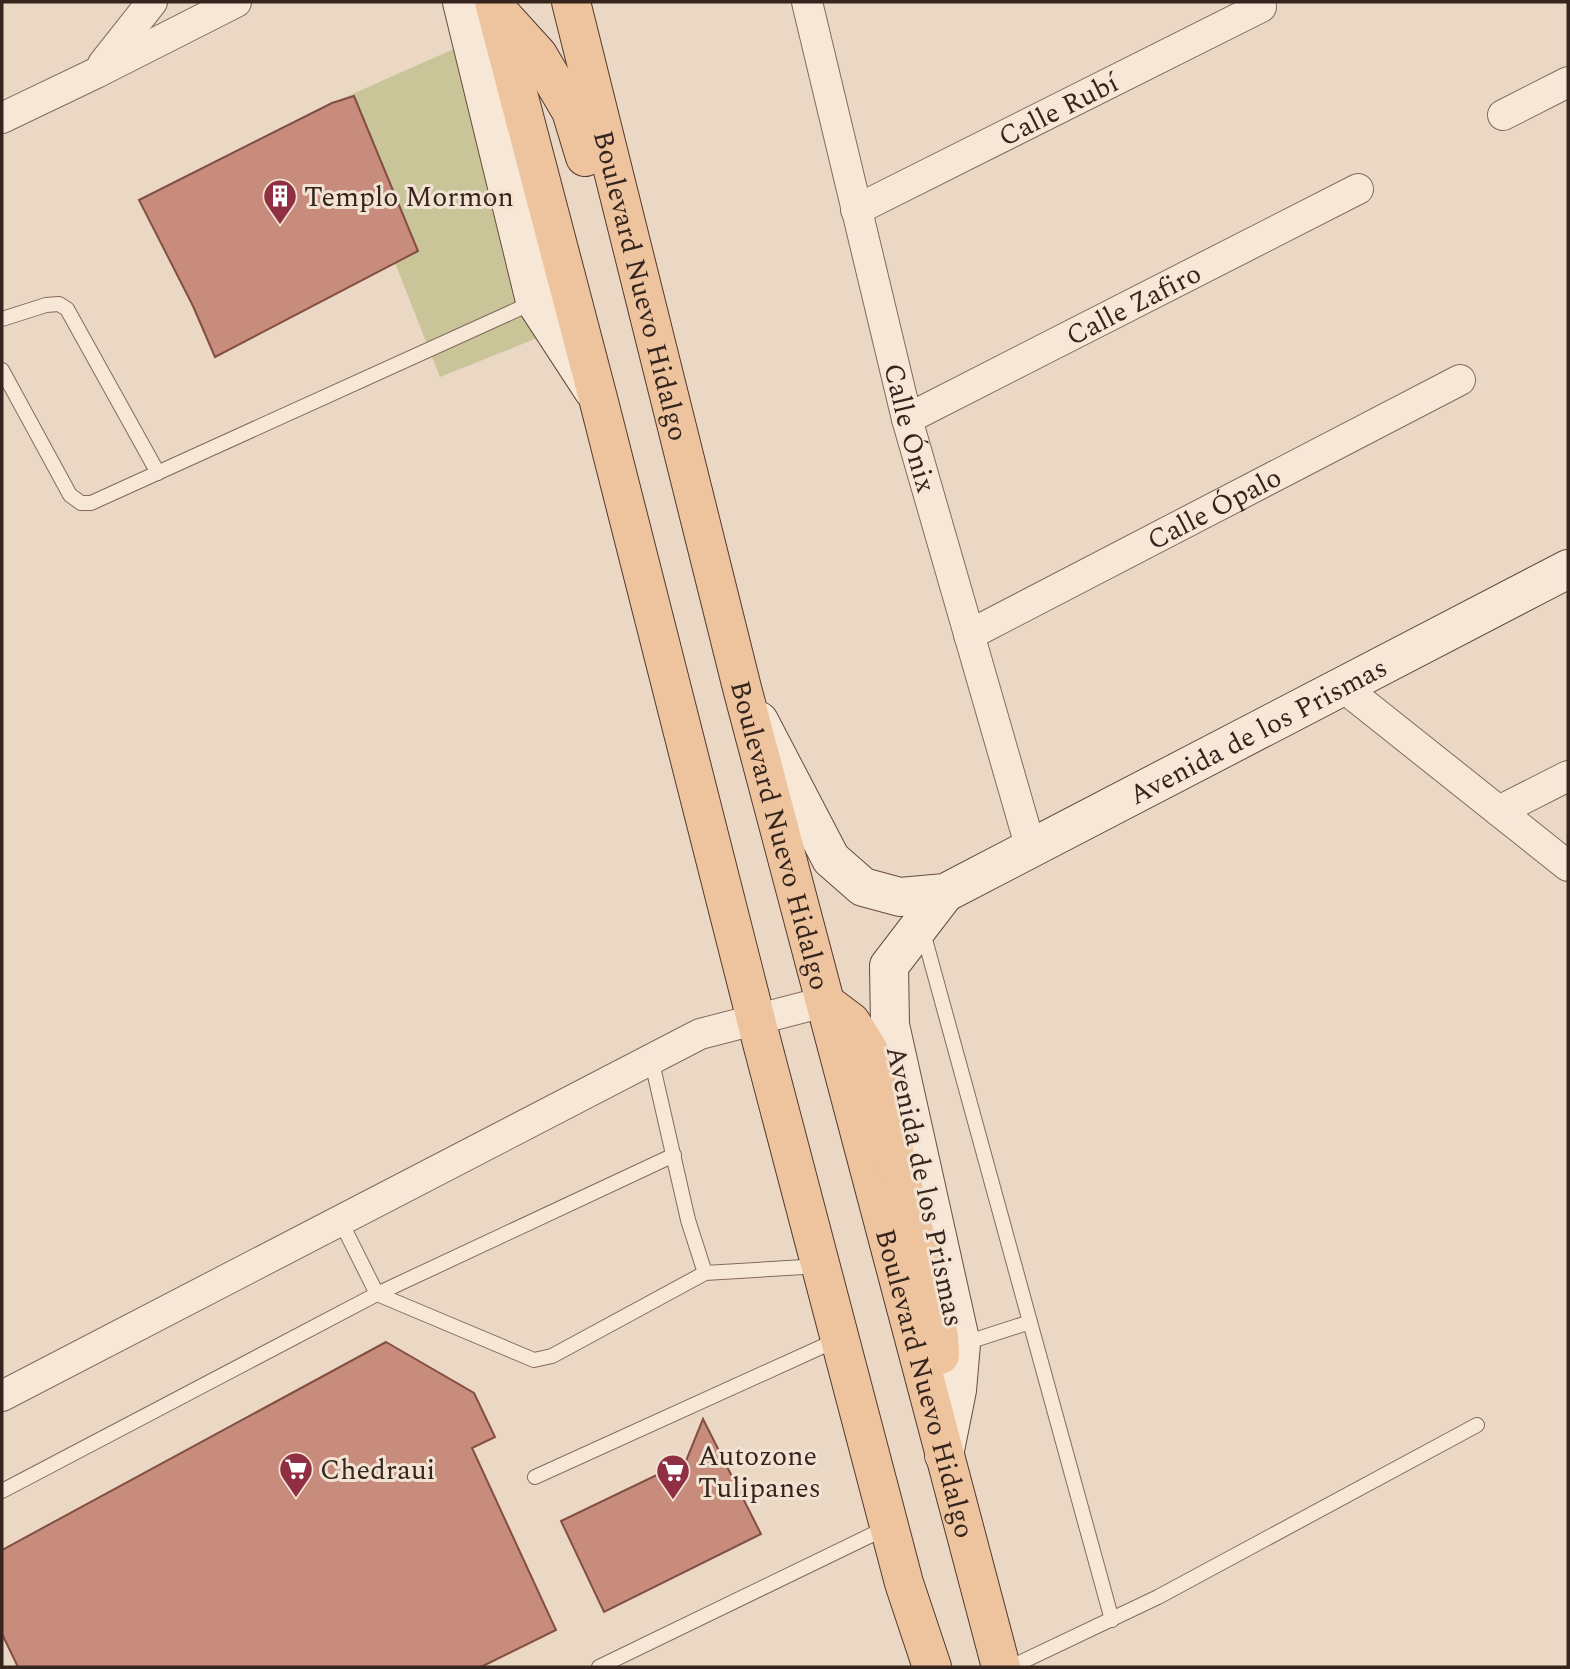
<svg xmlns="http://www.w3.org/2000/svg" width="1570" height="1669" font-family="Spectral,serif">
  <rect width="100%" height="100%" fill="#ebd8c4"/>
  <polygon fill="#c9c599" points="483,36 577,322 440,377 332,103"/>
  <g fill="#c78c7c" stroke="#834f43" stroke-width="2">
    <polygon points="354,96 418,251 215,357 193,306 139,200 332,103"/>
    <polygon points="386,1342 474,1393 495,1437 472,1448 556,1630 481,1667 18,1667 2,1634 2,1550"/>
    <polygon points="703,1419 761,1534 604,1612 561,1521 686,1461"/>
  </g>
  <g fill="none" stroke-linecap="round" stroke-linejoin="round">
    <g stroke="#85695c" stroke-width="16">
      <g id="lane">
        <polyline points="2,319 46,305 59,304 67,309 158,473"/>
        <polyline points="2,370 70,495 81,503 91,503 534,302"/>
        <polyline points="923,932 1030,1322 962,1344"/>
        <polyline points="651,1058 688,1220 705,1273"/>
        <polyline points="377,1294 534,1360 552,1356 705,1273 820,1266"/>
        <polyline points="377,1294 674,1155"/>
        <polyline points="1030,1322 1112,1620"/>
        <polyline points="535,1477 839,1339"/>
        <polyline points="2,1491 377,1294 340,1220"/>
        <polyline points="599,1667 888,1527"/>
        <polyline points="1011,1667 1158,1597 1477,1425"/>
      </g>
    </g>
    <g stroke="#85695c" stroke-width="32">
      <g id="street">
        <path id="s1" d="M807 2 907 419 1031 849"/>
        <polyline points="103,64 152,2"/>
        <polyline points="1503,115 1568,82"/>
        <polyline points="2,118 96,73 236,2"/>
        <path id="s2" d="M856 210 1261 7"/>
        <path id="s3" d="M907 419 1358 189"/>
        <path id="s4" d="M969 635 1460 380"/>
        <polyline points="1343,687 1568,866"/>
        <polyline points="1499,811 1568,776"/>
        <polyline points="2,1396 700,1034 824,1002"/>
      </g>
    </g>
    <g stroke="#674b3f" stroke-width="40">
      <g id="secondary">
        <polyline points="462,2 535,301 593,390"/>
        <path id="s5" d="M759 721 831 859 863 887 900 897 945 893 1568 569"/>
        <polyline points="944,1455 957,1390 961,1344 890,1025 889,966 945,893"/>
      </g>
    </g>
    <g stroke="#533930" stroke-width="40">
      <g id="primary">
        <polyline points="494,2 598,398 756,1020 904,1583 932,1667"/>
        <path id="s6" d="M571 2 742 688 1001 1667"/>
        <polyline points="499,12 538,55 571,111 585,157"/>
        <polyline points="827,1004 851,1022 869,1051 927,1283 939,1337 940,1355"/>
      </g>
    </g>
    <use href="#lane" stroke="#f7e7d7" stroke-width="14"/>
    <use href="#street" stroke="#f7e7d7" stroke-width="30"/>
    <use href="#secondary" stroke="#f7e7d7" stroke-width="38"/>
    <use href="#primary" stroke="#edc49e" stroke-width="38"/>
  </g>
  <defs>
    <g id="building-pin" transform="scale(1.75)"><path d="M0 17L-7.5 6A9.5 9.5 0 1 1 7.5 6Z" fill="#902f44" stroke="#f3e3d3"/><path d="M-4-6H4V6H1V3H-1V6H-4ZM-2.5-4.3h1.7v1.8h-1.7ZM.8-4.3h1.7v1.8H.8ZM-2.5-1h1.7V.8h-1.7ZM.8-1h1.7V.8H.8Z" fill="#fff"/></g>
    <g id="supermarket-pin" transform="scale(1.75)"><path d="M0 17L-7.5 6A9.5 9.5 0 1 1 7.5 6Z" fill="#902f44" stroke="#f3e3d3"/><path d="M-6-5.5h2.5l.6 2H6L4.5 2H-2.5L-4.4-4H-6ZM-1.5 3.2a1.3 1.3 0 1 0 .1 0ZM3 3.2a1.3 1.3 0 1 0 .1 0Z" fill="#fff"/></g>
  </defs>
  <g fill-rule="evenodd">
    <use href="#building-pin" x="280" y="196"/>
    <use href="#supermarket-pin" x="296" y="1469"/>
    <use href="#supermarket-pin" x="673" y="1471"/>
  </g>
  <g text-anchor="middle" stroke-width="6" stroke-linejoin="round" paint-order="stroke">
    <g font-size="28" fill="#36251f" stroke="#f3e3d3">
      <text dy="10" stroke="none"><textPath href="#s2" startOffset="226">Calle Rubí</textPath></text>
      <text dy="10" stroke="none"><textPath href="#s6" startOffset="292">Boulevard Nuevo Hidalgo</textPath></text>
      <text dy="10" stroke="none"><textPath href="#s3" startOffset="254">Calle Zafiro</textPath></text>
      <text dy="10" stroke="none"><textPath href="#s1" startOffset="438">Calle Ónix</textPath></text>
      <text dy="10" stroke="none"><textPath href="#s4" startOffset="276">Calle Ópalo</textPath></text>
      <text dy="10" stroke="none"><textPath href="#s5" startOffset="634">Avenida de los Prismas</textPath></text>
      <text dy="10" stroke="none"><textPath href="#s6" startOffset="859">Boulevard Nuevo Hidalgo</textPath></text>
      <text transform="translate(926 1186) rotate(78)" y="10">Avenida de los Prismas</text>
      <text dy="10" stroke="none"><textPath href="#s6" startOffset="1426">Boulevard Nuevo Hidalgo</textPath></text>
    </g>
    <g font-size="28" fill="#36251f" stroke="#f3e3d3" text-anchor="start">
      <text x="304" y="206">Templo Mormon</text>
      <text x="698" y="1465">Autozone<tspan x="698" dy="32">Tulipanes</tspan></text>
      <text x="320" y="1479">Chedraui</text>
    </g>
  </g>
  <rect width="1570" height="1669" fill="none" stroke="#36251f" stroke-width="7"/>
</svg>
